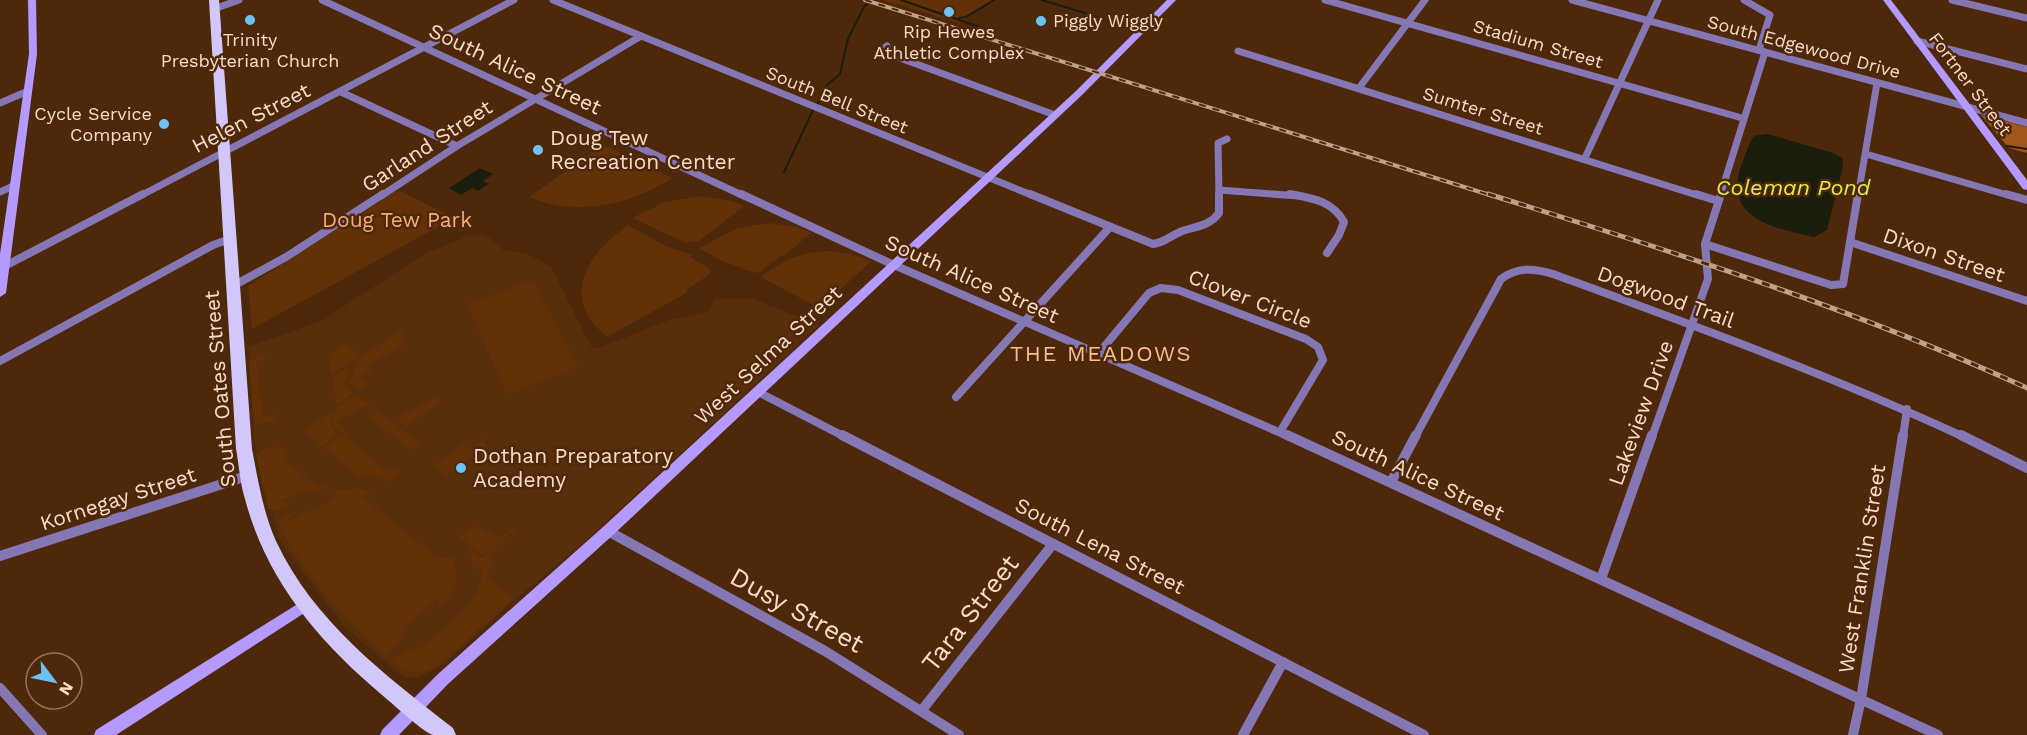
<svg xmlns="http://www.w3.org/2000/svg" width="2027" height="735" font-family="'Work Sans',sans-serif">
  <rect width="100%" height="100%" fill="#4e280a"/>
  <polygon fill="#592e0b" points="480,235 490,238 503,250 526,253 551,267 592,348 596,349 669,320 709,312 715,299 751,298 819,325 587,540 514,600 444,664 420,677 408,677 398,673 343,625 281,543 261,481 254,437 248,347 321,321 426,253 468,236"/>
  <g fill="#623107">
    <polygon points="883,0 993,0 959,23"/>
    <path d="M602 146 609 147 672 178C632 205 575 217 529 197Z"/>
    <polygon points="398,190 454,218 252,329 248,286"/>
    <polygon points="702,196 732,201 744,206 699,241 686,243 632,218 665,202"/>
    <polygon points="769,223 796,227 811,233 784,256 782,255 760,272 755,273 720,260 699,248 737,228"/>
    <path d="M628 225 666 246 692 255 690 257 711 270 710 274 686 290 688 292 607 337C559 298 586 255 628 225Z"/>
    <path d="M828 251 851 254 871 261 823 306 817 307 761 277C782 260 801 252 828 251Z"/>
    <polygon points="533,280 578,367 507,395 467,304"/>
    <polygon points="402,330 405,344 369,365 373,369 358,378 367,385 358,390 349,384 357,360"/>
    <polygon points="345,344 360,355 331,374 328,355"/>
    <polygon points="262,354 266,355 266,358 256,363 263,417 275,414 276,417 272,421 255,425 249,361"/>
    <polygon points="350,366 344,386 354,393 337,405 332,378"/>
    <polygon points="356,395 375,408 373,410 367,405 336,422 346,429 340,434 332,423 336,408"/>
    <polygon points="435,396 442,401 406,426 397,419 422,402 425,403"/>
    <polygon points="334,410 330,425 338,435 322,446 304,430"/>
    <polygon points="378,411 421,443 411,450 369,418"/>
    <polygon points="343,435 389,472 395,468 400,472 390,482 376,476 359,476 324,448"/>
    <polygon points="485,438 487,439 483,442 487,445 446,476 433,466 463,444 470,449"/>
    <polygon points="277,447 287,449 288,451 283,459 317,486 327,484 327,487 316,493 302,491 280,502 291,504 278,510 268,509 256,454 265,448"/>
    <path d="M355 488 374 494 362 496 436 557 453 558C462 580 453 593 438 609L440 597 404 628 402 641 385 655C344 617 300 573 278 521L294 511 288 521 331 501 336 491Z"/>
    <polygon points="473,526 476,529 480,526 487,532 489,531 499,538 513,527 516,529 483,555 459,537"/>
    <path d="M519 528 490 555 495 559 486 578 513 599 433 669C416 674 405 673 392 661L404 651 420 648 460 614 477 592 483 572 472 567V557L467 547 482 558Z"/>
  </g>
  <polygon fill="#a1571b" points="1981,115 2027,127 2027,153 2009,148"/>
  <g fill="#1a1c0c">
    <path d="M1768 134 1833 153 1842 158 1843 167 1827 230 1814 237C1774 228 1723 219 1741 166 1745 156 1748 145 1754 136Z"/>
    <polygon points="480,168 493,174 483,181 489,184 478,191 472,188 461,195 449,188"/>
  </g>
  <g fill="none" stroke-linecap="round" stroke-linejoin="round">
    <g stroke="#1a1c0c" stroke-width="2">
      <polyline points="901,0 991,31"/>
      <polyline points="1042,0 1098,17"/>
      <polyline points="959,18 966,17 994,0"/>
      <polyline points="818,103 826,86 840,74 848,39 864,7 872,0"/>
      <polyline points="2007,146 2027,149"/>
      <polyline points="784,172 813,110"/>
    </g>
    <g stroke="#8576b4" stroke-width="7">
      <polyline points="322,0 744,196"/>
      <polyline points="553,0 1034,196"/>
      <polyline points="1325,0 1742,118"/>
      <polyline points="1572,0 2027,123"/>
      <polyline points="1744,0 1770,15 1759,50"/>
      <polyline points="1952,0 2027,18"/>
      <polyline points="214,9 239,0"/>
      <polyline points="1917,41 2027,69"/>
      <polyline points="887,46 881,51 1055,115"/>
      <polyline points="1238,51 1700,196"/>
      <polyline points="1359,88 1425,0"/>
      <polyline points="341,92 457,146"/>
      <polyline points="0,103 28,91"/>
      <polyline points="1866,154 2011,196"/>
      <polyline points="1585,158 1658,0"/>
      <polyline points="1219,190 1298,196"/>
      <polyline points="0,192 15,185"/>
      <polyline points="140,196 514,0"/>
      <polyline points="381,196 457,146 641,36"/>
      <polyline points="1219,196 1218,143 1227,139"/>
      <polyline points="1720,196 1765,52"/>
      <polyline points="1858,196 1877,83"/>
    </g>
    <g stroke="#8576b4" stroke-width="8">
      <polyline points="741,194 894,265 1290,437"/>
      <path d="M1030 194 1153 244C1164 243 1170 236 1180 232 1195 226 1209 227 1219 213V194"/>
      <path d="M1290 194C1312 198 1333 201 1344 222L1339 235 1327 253"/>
      <polyline points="1696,194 1718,201"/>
      <polyline points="2006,194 2027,200"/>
      <polyline points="1850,242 2027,301"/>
      <polyline points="1705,244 1831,285 1843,284 1858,194"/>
      <polyline points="3,267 143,194"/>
      <polyline points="233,286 286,257 383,194"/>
      <polyline points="1098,354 1149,293 1161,288 1178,290 1306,339 1318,347 1323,360 1280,432"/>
      <polyline points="0,361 213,245 230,239"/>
      <polyline points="758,392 845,437"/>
      <polyline points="956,397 1110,227"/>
      <path d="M1415 437 1501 279C1517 267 1534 268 1553 274 1692 325 1830 375 1964 437"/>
      <polyline points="1652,437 1708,279 1705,244 1721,194"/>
      <polyline points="1903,437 1907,409"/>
    </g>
    <g stroke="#8576b4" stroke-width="10">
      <polyline points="842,435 1424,735"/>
      <polyline points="1287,435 1938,735"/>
      <polyline points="1961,435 2027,468"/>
      <polyline points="1391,482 1416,435"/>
      <polyline points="608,531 825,651 959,735"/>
      <polyline points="0,556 247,476"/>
      <polyline points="1601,579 1652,435"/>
      <polyline points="0,688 42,735"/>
      <polyline points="922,710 1053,544"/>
      <polyline points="1243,735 1283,662"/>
      <polyline points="1853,735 1861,699 1903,435"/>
    </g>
    <g fill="#b49afe" fill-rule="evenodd">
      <polygon points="28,0 36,0 37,54 6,293 0,297 0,254 29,54"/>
      <polygon points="1167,0 1176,0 1082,95 613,535 448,684 399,735 380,735 382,730 438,674 603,527 1076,91"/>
      <polygon points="1883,0 1891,0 2027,180 2027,190 2023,189"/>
      <polygon points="304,600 309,602 311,606 309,610 116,735 94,735 96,730"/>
    </g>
    <path fill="#d2c7fb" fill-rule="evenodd" d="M209 0H219L252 449C258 480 263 512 276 541 313 621 386 676 453 728L456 735C449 735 440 735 433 735 424 733 392 703 382 695 319 642 266 580 245 499 240 483 239 465 236 449Z"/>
    <g stroke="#c1a089" stroke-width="4">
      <polyline id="rail-far1" points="865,0 1493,196"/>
    </g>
    <g stroke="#c1a089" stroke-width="5">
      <path id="rail" d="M1488 194C1671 251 1852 308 2027 388"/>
    </g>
    <use href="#rail-far1" stroke="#4e280a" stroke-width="2" stroke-dasharray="7" stroke-linecap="butt"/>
    <use href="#rail" stroke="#4e280a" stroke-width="3" stroke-dasharray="8" stroke-linecap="butt"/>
  </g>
  <g fill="#6cc3f2" stroke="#4e280a" stroke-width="2">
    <circle cx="949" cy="12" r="6"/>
    <circle cx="250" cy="20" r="6"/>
    <circle cx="1041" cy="21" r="6"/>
    <circle cx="164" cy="124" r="6"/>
    <circle cx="538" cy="150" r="6"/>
    <circle cx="461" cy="468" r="6"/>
  </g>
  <g text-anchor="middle" stroke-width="5" stroke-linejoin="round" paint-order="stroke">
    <g font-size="18" fill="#fadbc8" stroke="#4e280a">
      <text x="1053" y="27" text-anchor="start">Piggly Wiggly</text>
      <text x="949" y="38">Rip Hewes<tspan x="949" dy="21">Athletic Complex</tspan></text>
      <text x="250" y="46">Trinity<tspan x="250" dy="21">Presbyterian Church</tspan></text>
      <text x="152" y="120" text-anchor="end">Cycle Service<tspan x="152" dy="21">Company</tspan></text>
    </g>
    <g font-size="18" fill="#fadbc8" stroke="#4e280a">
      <text transform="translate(1538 44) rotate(16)" y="6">Stadium Street</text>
      <text transform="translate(1804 47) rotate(15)" y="6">South Edgewood Drive</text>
      <text transform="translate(1970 84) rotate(53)" y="6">Fortner Street</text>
      <text transform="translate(837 100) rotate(22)" y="6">South Bell Street</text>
      <text transform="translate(1483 111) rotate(17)" y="6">Sumter Street</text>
    </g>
    <g font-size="21" fill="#fadbc8" stroke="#4e280a">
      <text transform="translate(515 69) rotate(25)" y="7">South Alice Street</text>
      <text transform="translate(251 118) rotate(-27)" y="7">Helen Street</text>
      <text transform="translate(427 146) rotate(-33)" y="7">Garland Street</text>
      <text transform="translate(1944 255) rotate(19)" y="7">Dixon Street</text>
      <text transform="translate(972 279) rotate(24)" y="7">South Alice Street</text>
      <text transform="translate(1666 297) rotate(20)" y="7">Dogwood Trail</text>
      <text transform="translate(1250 299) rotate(21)" y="7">Clover Circle</text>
      <text transform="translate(768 355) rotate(-43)" y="7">West Selma Street</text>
      <text transform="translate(220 389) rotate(-95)" y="7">South Oates Street</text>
      <text transform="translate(1641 413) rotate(-70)" y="7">Lakeview Drive</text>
      <text transform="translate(1418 475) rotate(25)" y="7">South Alice Street</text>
      <text transform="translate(118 499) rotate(-18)" y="7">Kornegay Street</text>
      <text transform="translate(1100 546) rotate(27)" y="7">South Lena Street</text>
      <text transform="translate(1862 569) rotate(-81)" y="7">West Franklin Street</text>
    </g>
    <g font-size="21" fill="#fadbc8" stroke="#4e280a" text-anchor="start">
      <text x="550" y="145">Doug Tew<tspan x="550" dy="24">Recreation Center</tspan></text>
      <text x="473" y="463">Dothan Preparatory<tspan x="473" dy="24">Academy</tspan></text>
    </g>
    <g font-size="21" fill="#f5ab7a" stroke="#4e280a">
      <text x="397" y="227">Doug Tew Park</text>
    </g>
    <g font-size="22" font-style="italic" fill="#dfed4a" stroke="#4e280a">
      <text x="1793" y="195">Coleman Pond</text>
    </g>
    <g font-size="22" letter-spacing="1.5" fill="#fabe96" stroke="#4e280a">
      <text x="1101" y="361">THE MEADOWS</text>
    </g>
    <g font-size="26" fill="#fadbc8" stroke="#4e280a">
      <text transform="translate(797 610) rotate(29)" y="9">Dusy Street</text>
      <text transform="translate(970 613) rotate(-52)" y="9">Tara Street</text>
    </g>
  </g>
  <g transform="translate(54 681) rotate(122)"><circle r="28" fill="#4e280a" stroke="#937056" stroke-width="1.5"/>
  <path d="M0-4.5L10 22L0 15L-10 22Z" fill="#6cc3f2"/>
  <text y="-9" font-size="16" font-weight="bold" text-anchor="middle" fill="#fadbc8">N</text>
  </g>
</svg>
